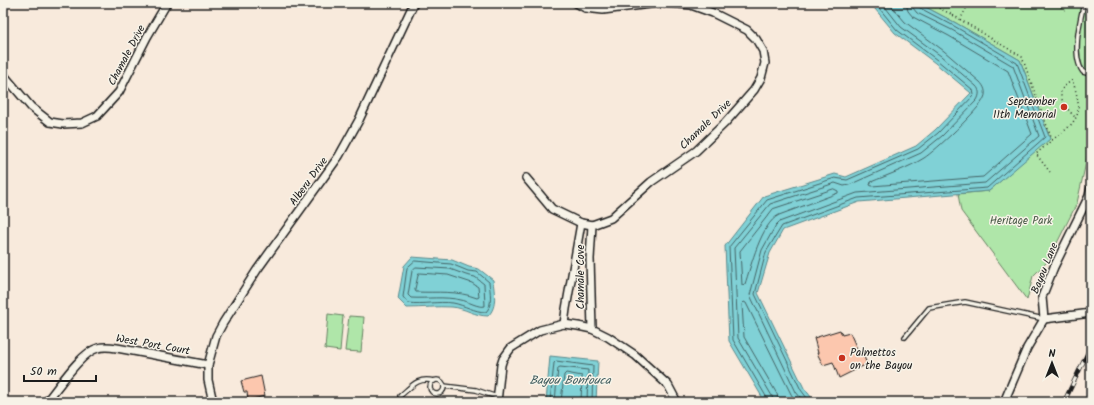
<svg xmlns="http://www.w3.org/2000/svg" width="1094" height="405" font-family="Kalam,sans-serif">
  <rect width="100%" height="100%" fill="#f8eadc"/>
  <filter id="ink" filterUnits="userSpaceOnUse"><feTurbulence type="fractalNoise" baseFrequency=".025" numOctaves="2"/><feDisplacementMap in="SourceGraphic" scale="8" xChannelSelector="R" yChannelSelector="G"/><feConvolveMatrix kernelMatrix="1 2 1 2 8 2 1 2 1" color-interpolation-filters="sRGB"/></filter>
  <g filter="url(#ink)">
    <g fill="#afe6a9" stroke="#668162">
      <polygon points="918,3 1091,3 1091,140 1077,203 1048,261 1033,276 1027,300 961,211 958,194 989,191 1050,138 1020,60 956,23"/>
      <polygon points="328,314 343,316 340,351 325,349"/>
      <polygon points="349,316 364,317 361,352 345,351"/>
    </g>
    <g fill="#80d1d6" stroke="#58898c">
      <polygon points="870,3 918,3 956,23 1020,60 1050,139 989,191 859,202 783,230 770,253 758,293 804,388 815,402 765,402 729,341 725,246 764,196 835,174 846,177 916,146 935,130 971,93 935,63 895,33"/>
      <path d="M412 257 452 260 469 267 479 269 493 280C494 292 498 306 488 316 475 316 465 308 452 307 437 306 422 308 407 308L398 299 404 266Z"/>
      <polygon points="550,356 598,361 596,402 546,402"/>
    </g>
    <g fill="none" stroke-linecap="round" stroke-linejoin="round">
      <g stroke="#446466" stroke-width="1">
        <path d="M889 3 905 22 944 51 980 82C984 86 987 92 984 98 981 108 934 152 924 158 908 168 888 175 871 182L870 185 872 186 983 177 1032 134 1008 71 949 36 913 17 908 11 906 3"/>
        <path d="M834 189 838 191V193L779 215C761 224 751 266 745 284L742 285 740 251 773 209Z"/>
        <path d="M415 261 451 264 468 271 477 272 489 282C490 291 493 305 486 312 475 312 464 305 453 303 438 301 423 305 408 303L403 297 407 268Z"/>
        <path d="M416 267 450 269 466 275 475 277 484 284 485 306C478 308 468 301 461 300 444 296 427 299 411 298L408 295 412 271Z"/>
        <path d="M419 273 448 275 472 283 478 287 479 297 477 298C456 290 438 293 416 292L415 290Z"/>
        <polyline points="550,402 554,363 556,361 593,366 592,402"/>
        <polyline points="555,402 558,368 560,367 588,370 587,402"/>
        <polyline points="561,402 564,375 566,373 582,376 581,402"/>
        <polyline points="768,402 767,398 733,340 729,247 767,200 835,178 847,180 918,149 938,133 974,95 973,90 937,60 897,30 875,3"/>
        <path d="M773 402 772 396 738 338 734 248 770 204 835 183 844 186 849 185 921 153 942 136 977 100C980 95 980 90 976 86L941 56 901 27 882 3"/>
        <polyline points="779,402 777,394 744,337 742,304 744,302 746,303 791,394 796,402"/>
        <polyline points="804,402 796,392 750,295 762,250 776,225 779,222 857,193 985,183 1039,136 1013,66 952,30 917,13 913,8 912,3"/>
        <polyline points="810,402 801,390 755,294 766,252 782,226 858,198 987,188 1045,137 1017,63 954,26 920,8 917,3"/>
      </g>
    </g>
    <g fill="#fcc7ae" stroke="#1c1c1c">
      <polygon points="840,330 842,335 850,333 859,353 862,352 867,364 839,378 833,362 823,365 817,353 818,353 814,338"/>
      <polygon points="261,376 265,396 248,400 247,392 244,392 241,381"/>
    </g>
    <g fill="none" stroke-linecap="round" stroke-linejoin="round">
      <g stroke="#1c1c1c" stroke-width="6">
        <g id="service">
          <path d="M1084 3C1080 21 1071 56 1083 72L1091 74"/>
          <polyline points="905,337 929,308 965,302 1044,319"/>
          <circle cx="437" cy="387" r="7"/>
          <polyline points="444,386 476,390 497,397"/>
          <path d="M400 396C412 386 417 377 434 381"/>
        </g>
      </g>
      <g stroke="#1c1c1c" stroke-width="10">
        <g id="minor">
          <polyline points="576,3 585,8 603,10 658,3"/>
          <polyline points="3,74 31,107 50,122 63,124 82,123 97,116 119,92 147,37 167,3"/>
          <polyline points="526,178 552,209 581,223 592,225 611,218 651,182 696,151 725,123 754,90 761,78 765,63 763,51 756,39 747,30 713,13 691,5 666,3"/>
          <polyline points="592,225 590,259 592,329"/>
          <polyline points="1044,319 1091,313"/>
          <polyline points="564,324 566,309 581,223"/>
          <path d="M46 402C58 388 81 352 98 348 104 346 111 347 117 348L208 365"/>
          <polyline points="213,402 208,380 208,365 216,336 223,323 257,270 339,156 359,120 414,3"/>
          <polyline points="497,402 501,365 503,359 511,348 540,330 564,324 578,326 592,329 608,337 635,355 668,385 677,402"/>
          <polyline points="1004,402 1027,348 1044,319 1042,297 1054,267 1089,196 1091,187"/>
        </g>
      </g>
      <g stroke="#1c1c1c" stroke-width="1.5" stroke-dasharray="1 3" stroke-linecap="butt">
        <polyline points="928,3 951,14 1022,57 1052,140 1036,154 1050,172"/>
        <polyline points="979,3 987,5 1008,4 1011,3"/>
        <polyline points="1054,3 1067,11"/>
        <polyline points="960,20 969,3"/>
        <path d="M1052 140C1060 134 1070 128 1075 119 1082 110 1076 90 1072 80 1069 83 1062 87 1061 91 1059 101 1070 112 1076 118"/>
      </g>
      <use href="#service" stroke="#f7f3e8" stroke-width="3.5"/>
      <use href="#minor" stroke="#f7f3e8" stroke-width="7"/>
      <g stroke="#1c1c1c" stroke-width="4.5">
        <polyline id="rail" points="1064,402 1091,346"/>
      </g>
      <use href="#rail" stroke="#f7f3e8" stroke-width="3" stroke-dasharray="9" stroke-linecap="butt"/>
    </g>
  </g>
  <g fill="#c8321e" stroke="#f7f3e8" stroke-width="1.5">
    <circle cx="1064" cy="107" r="4"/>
    <circle cx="842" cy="358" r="4"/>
  </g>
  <g text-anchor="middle" stroke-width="3" stroke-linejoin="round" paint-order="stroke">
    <g font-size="11" fill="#1c1c1c" stroke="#f7f3e8">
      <text transform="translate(126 55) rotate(-62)" y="4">Chamale Drive</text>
      <text transform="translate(705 124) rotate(-44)" y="4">Chamale Drive</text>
      <text transform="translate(308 181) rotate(-54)" y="4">Alberu Drive</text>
      <text transform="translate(1044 268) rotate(-68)" y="4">Bayou Lane</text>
      <text transform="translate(580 277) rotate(-90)" y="4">Chamale Cove</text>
      <text transform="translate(153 344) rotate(10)" y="4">West Port Court</text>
    </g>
    <g font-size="11" fill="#1c1c1c" stroke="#f7f3e8" text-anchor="end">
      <text x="1056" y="105">September<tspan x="1056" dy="13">11th Memorial</tspan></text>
      <text x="850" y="356" text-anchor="start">Palmettos<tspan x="850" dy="13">on the Bayou</tspan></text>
    </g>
    <g font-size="11" fill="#485946" stroke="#f7f3e8">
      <text x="1021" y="224">Heritage Park</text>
    </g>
    <g font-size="12" font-style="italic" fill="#3f5b5d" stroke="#f7f3e8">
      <text x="570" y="384">Bayou Bonfouca</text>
    </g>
  </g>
  <rect width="1094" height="405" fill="none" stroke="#f7f3e8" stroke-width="16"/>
  <rect x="8" y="8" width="1078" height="389" fill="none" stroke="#1c1c1c" stroke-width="1.5" filter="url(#ink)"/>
  <g transform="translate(1052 363)" stroke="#f7f3e8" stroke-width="3" paint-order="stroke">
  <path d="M0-3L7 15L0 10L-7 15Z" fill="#1c1c1c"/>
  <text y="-6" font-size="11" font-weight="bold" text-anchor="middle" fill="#1c1c1c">N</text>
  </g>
  <path d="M24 375v6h72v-6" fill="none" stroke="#1c1c1c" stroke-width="2"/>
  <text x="30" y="375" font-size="12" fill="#1c1c1c" stroke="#f7f3e8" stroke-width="3" paint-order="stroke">50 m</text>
</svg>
